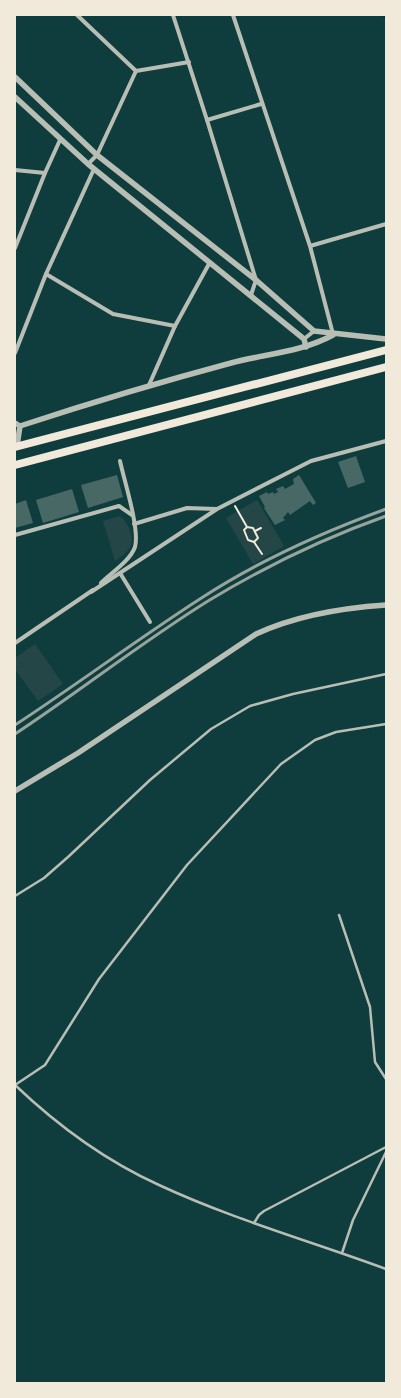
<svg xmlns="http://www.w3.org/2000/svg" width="401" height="1398" font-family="'Libre Baskerville',serif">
  <rect width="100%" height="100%" fill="#0f3d3e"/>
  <g fill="#244646">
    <polygon points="257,500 284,546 253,564 226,518"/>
    <path d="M120 516C124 519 125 522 128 526 137 543 130 551 115 561L103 521Z"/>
    <polygon points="35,644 63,684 38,701 15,669 15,658"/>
  </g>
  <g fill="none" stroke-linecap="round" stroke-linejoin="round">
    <polyline stroke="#0a2a2b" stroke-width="3" points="384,15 386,18"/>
  </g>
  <g fill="#486865">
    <polygon points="356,456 365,482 348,488 338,462"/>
    <polygon points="117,475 123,497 88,508 81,485"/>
    <polygon points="299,475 316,503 313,505 310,501 290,515 288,512 283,518 285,520 275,525 264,508 265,507 259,496 267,492 268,494 273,492 274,494 278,492 276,489 283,486 285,489 294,484 293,479"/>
    <polygon points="72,489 79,512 43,523 36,500"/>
    <polygon points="26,500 33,523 15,528 15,504"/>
  </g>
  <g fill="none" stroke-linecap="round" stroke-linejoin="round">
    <g stroke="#f1e9da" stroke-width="2">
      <polyline points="235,506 247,527 244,530 248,540 254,542 258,538 253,528 247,527"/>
      <polyline points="255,531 261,528"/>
      <polyline points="254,542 262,554"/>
    </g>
    <g stroke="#b8beb3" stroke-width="2.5">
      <polyline points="15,896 44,878 68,857 150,780 211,729 250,706 293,694 386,674"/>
      <polyline points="339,915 370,1007 375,1062 386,1079"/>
      <polyline points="15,1085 45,1065 99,979 187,865 281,764 315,740 336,732 386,724"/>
      <path d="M15 1085C57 1125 106 1161 159 1185 232 1219 310 1241 386 1269"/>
      <polyline points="254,1223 259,1215 264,1211 386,1147"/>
      <polyline points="342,1253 353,1220 386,1152"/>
    </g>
    <g stroke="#b8beb3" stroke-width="4">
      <polyline points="77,15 136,71 189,62"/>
      <polyline points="173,15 207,120 256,280 251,295"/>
      <polyline points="233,15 310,246 333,334"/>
      <polyline points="207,120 261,104"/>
      <polyline points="88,164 97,155 136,71"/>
      <polyline points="15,170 45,173"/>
      <polyline points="310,246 386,224"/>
      <polyline points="15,248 45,173 60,140"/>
      <polyline points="46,274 113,314 175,326"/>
      <polyline points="304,339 314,331"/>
      <polyline points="15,353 46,274 94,169"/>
      <polyline points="149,385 175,326 210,262"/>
      <polyline points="134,524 187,508 216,509"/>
      <polyline points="15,535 119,506 132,515"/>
      <polyline points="120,573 150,622"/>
      <path d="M101 583C111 573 130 561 135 547 140 529 124 480 120 461"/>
      <polyline points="91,592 217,509 311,461 386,441"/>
      <polyline points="15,643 93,590"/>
    </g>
    <g stroke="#b8beb3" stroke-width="5.5">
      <polyline points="15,77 97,155 256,280 314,331 386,339"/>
      <polyline points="15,97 88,164 304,339 306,347"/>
      <polyline points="15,423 20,426 17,446"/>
      <path d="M20 426C90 403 160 382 231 363 265 354 302 352 333 335"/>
      <path d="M15 791 78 753 256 634C297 615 341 608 386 605"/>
    </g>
    <g stroke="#f1e9da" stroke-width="8">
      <polyline points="15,447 386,350"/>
      <polyline points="15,465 386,367"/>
    </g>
    <g stroke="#97a49c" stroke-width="3">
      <path d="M15 725C78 684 139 638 203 597 260 560 323 532 386 509"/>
      <path d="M15 734C80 691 142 642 208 601 264 567 324 538 386 516"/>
    </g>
  </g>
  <rect width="401" height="1398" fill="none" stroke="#f1e9da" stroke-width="32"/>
</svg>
